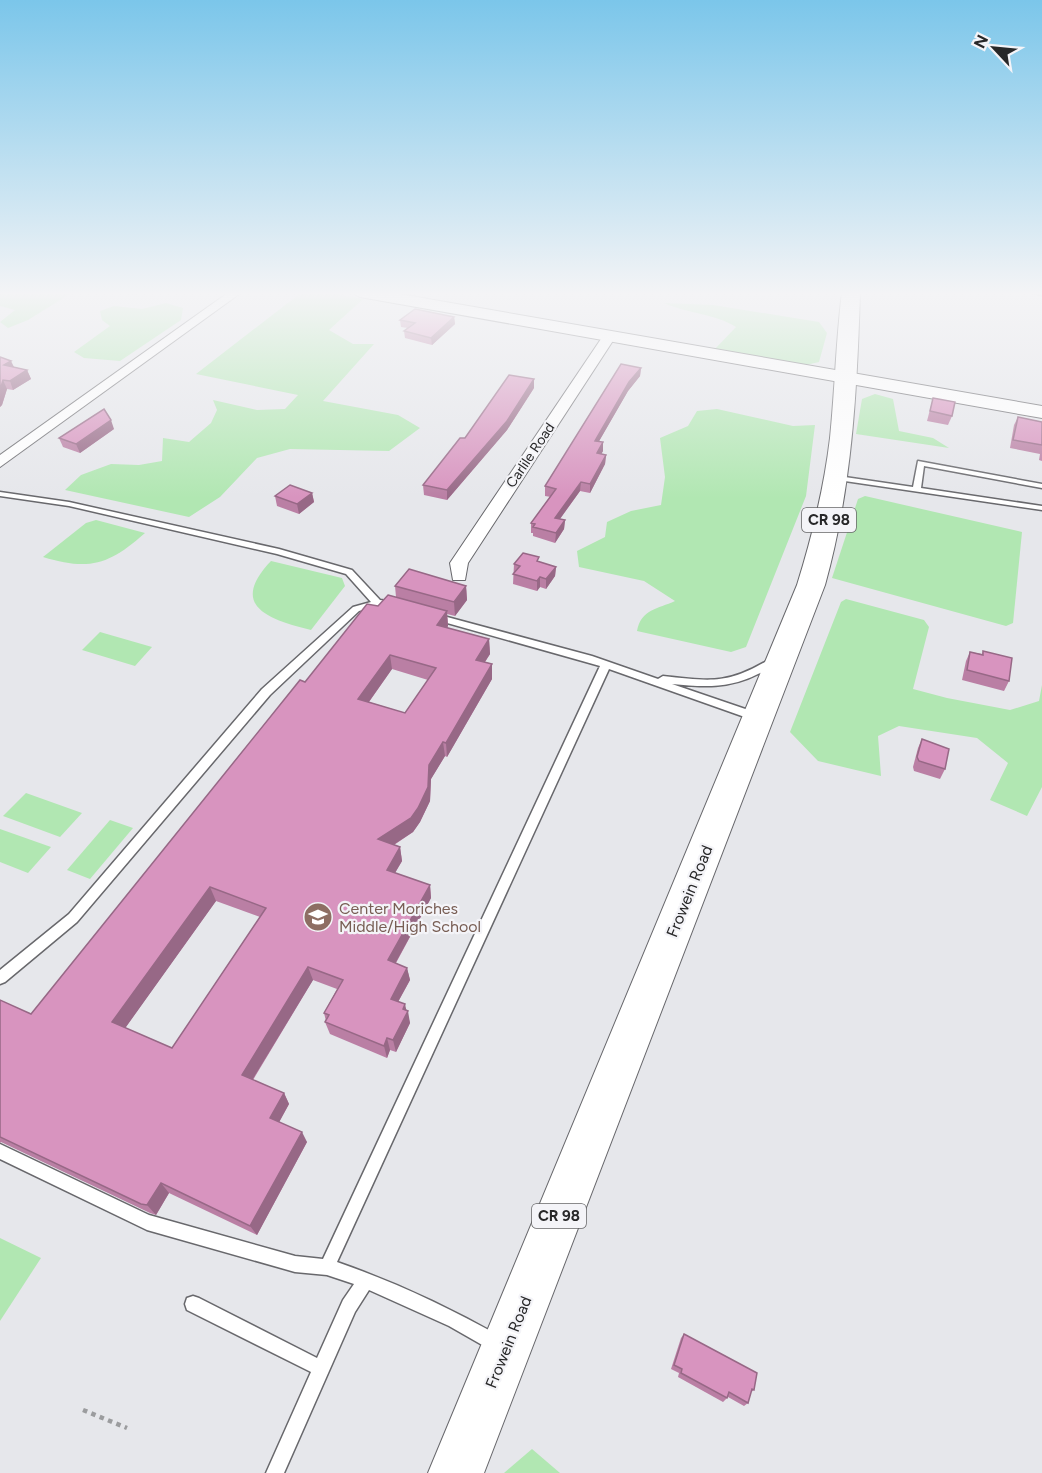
<svg xmlns="http://www.w3.org/2000/svg" width="1042" height="1473" font-family="Figtree,sans-serif">
  <rect width="100%" height="100%" fill="#e6e7eb"/>
  <g fill="#b1e7b2">
    <polygon points="0,292 73,292 28,320 8,328 0,322 15,310 0,306"/>
    <polygon points="302,292 326,292 363,299 329,330 353,344 374,344 323,401 398,415 420,428 389,451 290,449 257,458 220,497 189,517 65,490 81,475 111,464 139,465 162,461 163,438 189,442 211,423 217,410 213,400 257,410 285,409 298,395 196,374"/>
    <polygon points="166,303 183,308 181,320 120,361 84,358 74,352 110,326 102,320 100,311 114,306 142,309"/>
    <path d="M664 303 713 305 819 322 827 333 819 362 806 365 714 350 736 327C714 313 688 314 664 303Z"/>
    <polygon points="875,394 893,399 899,431 933,438 949,448 856,434 862,399"/>
    <path d="M717 409 793 426 815 425 806 496 746 647 731 652 637 631C641 609 658 609 675 601L644 581 579 567 577 551 605 537 607 522 631 511 661 505 665 477 660 438 688 426 697 411Z"/>
    <polygon points="865,496 1022,532 1013,623 1006,626 832,578 858,499"/>
    <path d="M96 520 145 533C109 565 89 571 43 557L86 523Z"/>
    <path d="M271 561 342 578 345 586 311 630C269 620 228 606 271 561Z"/>
    <polygon points="846,599 924,620 929,627 913,689 947,698 1010,710 1039,701 1042,685 1042,787 1027,816 990,800 1008,763 977,738 899,726 878,736 881,776 818,761 790,732 841,602"/>
    <polygon points="100,632 152,647 135,666 82,650"/>
    <polygon points="26,793 82,813 60,837 3,816"/>
    <polygon points="110,820 133,828 90,879 67,870"/>
    <polygon points="0,829 51,847 28,873 0,862"/>
    <polygon points="0,1238 41,1258 0,1321"/>
    <polygon points="532,1449 560,1473 504,1473"/>
  </g>
  <g fill="none" stroke-linecap="round" stroke-linejoin="round">
    <g stroke="#68686c" stroke-width="3">
      <g id="service">
        <polygon points="1030,292 1042,292 1042,295"/>
        <polygon points="918,461 1042,484 1042,488 924,466 921,488 1042,506 1042,510 838,480 834,478 838,476 913,487"/>
        <polygon points="0,492 69,502 279,549 352,570 380,600 395,602 400,605 395,608 377,606 359,611 270,695 77,922 5,982 0,984 0,970 69,914 262,689 353,607 371,602 346,574 277,554 69,506 0,496"/>
        <path d="M436 614 592 656 658 679 663 676C711 681 727 685 770 659L773 658 778 661C773 667 765 671 758 674 729 689 703 687 672 684L760 714 761 717 756 721 609 669 337 1262C395 1282 450 1308 503 1338L505 1344 503 1350 497 1352 491 1350 449 1326 369 1290 355 1312 284 1473H266L311 1372 187 1310 185 1304 187 1298 193 1296 199 1298 317 1358 343 1300 354 1284 327 1275 295 1272 147 1230 0 1159V1144L149 1215 295 1256 323 1259 600 666 433 619 431 617 433 615Z"/>
      </g>
    </g>
    <g stroke="#68686c" stroke-width="2">
      <g id="minor">
        <polygon points="229,292 242,292 0,467 0,455"/>
        <polygon points="610,332 616,336 468,563 465,580 453,580 450,563 605,333"/>
      </g>
    </g>
    <g stroke="#68686c" stroke-width="2">
      <polygon id="secondary" points="351,292 388,292 1042,406 1042,418 360,297"/>
    </g>
    <g stroke="#68686c" stroke-width="2">
      <path id="primary" d="M842 292H860C857 392 852 488 825 585L484 1473H428L797 585C812 537 824 488 830 438 835 389 836 340 842 292Z"/>
    </g>
    <polyline stroke="#9b9c9e" stroke-width="4.5" stroke-dasharray="4.5 4.5" stroke-linecap="butt" points="83,1410 127,1428"/>
    <use href="#service" fill="#fff" fill-rule="evenodd"/>
    <use href="#minor" fill="#fff" fill-rule="evenodd"/>
    <use href="#secondary" fill="#fff" fill-rule="evenodd"/>
    <use href="#primary" fill="#fff" fill-rule="evenodd"/>
  </g>
  <g fill="#ba7fa4" fill-rule="evenodd">
    <polygon points="118,292 139,292 134,295"/>
    <polygon points="454,317 455,324 432,345 405,338 404,331 408,328 401,327 400,320"/>
    <polygon points="0,357 14,367 27,370 31,379 13,390 7,389 2,405 0,407"/>
    <polygon points="641,368 640,376 628,391 599,441 603,451 601,454 606,455 605,464 590,493 580,491 560,519 565,520 564,529 555,543 533,536 533,533 531,533 531,523 551,497 545,496 545,486"/>
    <polygon points="534,388 507,430 447,500 424,495 423,485 465,438"/>
    <polygon points="933,398 952,416 948,425 927,421"/>
    <polygon points="1018,417 1042,422 1042,461 1039,460 1040,454 1010,448 1014,425"/>
    <polygon points="114,429 80,453 63,447 59,438"/>
    <polygon points="312,493 314,502 299,514 277,506 275,496"/>
    <polygon points="539,562 556,567 555,576 546,589 540,587 537,591 513,584 514,564"/>
    <path d="M395 586H466L467 600 455 616 447 614 448 626 447 628 489 639 490 654 485 662 492 664V679L447 757 445 756 431 779 430 801 420 822 413 832 394 845 400 847 402 861 395 873 430 885 431 898 396 963 407 968 410 980 398 1002 406 1010 410 1023 396 1052 390 1050 387 1058 330 1034 325 1022 326 1021 324 1013 337 989 313 980 253 1080 284 1093 289 1104 279 1122 307 1142 257 1235 169 1193 156 1215 150 1213 1 1142 0 1143V1000L31 1014 305 682 378 606 396 597ZM392 669 428 680 405 713 369 702ZM216 901 260 917 172 1048 125 1028Z"/>
    <polygon points="983,651 1009,681 1004,691 962,680 966,661 970,652 982,654"/>
    <polygon points="922,739 945,769 940,779 914,771 913,767 918,748"/>
    <polygon points="684,1334 754,1390 751,1392 748,1403 744,1406 728,1397 723,1402 678,1377 679,1373 671,1369 681,1338"/>
  </g>
  <g fill="#976886">
    <polygon points="454,317 455,324 432,345 431,338"/>
    <polygon points="11,361 15,369 4,365"/>
    <polygon points="641,368 640,376 628,391 594,450 595,441 629,382"/>
    <polygon points="27,370 31,379 13,390 10,381"/>
    <polygon points="534,379 534,388 507,430 447,500 447,490"/>
    <polygon points="3,380 7,389 2,405 0,407 0,390"/>
    <polygon points="111,420 114,429 80,453 76,444"/>
    <polygon points="603,442 603,451 597,462 597,453"/>
    <polygon points="606,455 605,464 590,493 590,484"/>
    <polygon points="581,482 580,491 554,527 555,518"/>
    <polygon points="312,493 314,502 299,514 297,504"/>
    <polygon points="565,520 564,529 555,543 556,533"/>
    <polygon points="556,567 555,576 546,589 546,579"/>
    <polygon points="540,577 540,587 537,591 537,581"/>
    <polygon points="466,586 467,600 455,616 454,602"/>
    <polygon points="447,611 448,626 438,639 437,625"/>
    <polygon points="489,639 490,654 477,674 476,660"/>
    <polygon points="390,655 392,669 361,713 358,699"/>
    <polygon points="492,664 492,679 447,757 446,743"/>
    <polygon points="443,742 445,756 431,779 430,801 420,822 413,832 381,853 378,839 429,765"/>
    <polygon points="400,847 402,861 389,883 387,870"/>
    <polygon points="430,885 431,898 390,973 388,960"/>
    <polygon points="210,887 216,901 121,1034 112,1022"/>
    <polygon points="308,967 313,980 248,1087 242,1075"/>
    <polygon points="407,968 410,980 393,1011 391,999"/>
    <polygon points="405,1004 407,1013 408,1011 410,1023 396,1052 393,1040"/>
    <polygon points="387,1038 390,1050 387,1058 384,1046"/>
    <polygon points="284,1093 289,1104 276,1128 270,1118"/>
    <polygon points="302,1132 307,1142 257,1235 250,1226"/>
    <polygon points="161,1183 169,1193 156,1215 147,1205"/>
  </g>
  <g fill="#d894bf" stroke="#976886" stroke-width="1.5" fill-rule="evenodd">
    <polygon points="415,309 454,317 431,338 404,331 415,323 400,320"/>
    <polygon points="0,357 11,361 4,365 27,370 10,381 3,380 0,390"/>
    <polygon points="621,364 641,368 629,382 595,441 603,442 597,453 606,455 590,484 581,482 555,518 565,520 556,533 533,527 535,524 531,523 556,489 545,486"/>
    <polygon points="509,375 534,379 507,421 447,490 423,485 460,438 465,438"/>
    <polygon points="933,398 955,402 952,416 930,411"/>
    <polygon points="104,409 111,420 76,444 59,438"/>
    <polygon points="1018,417 1042,422 1042,445 1013,440"/>
    <polygon points="290,485 312,493 297,504 275,496"/>
    <polygon points="523,553 539,557 537,561 556,567 546,579 540,577 537,581 513,574 520,566 514,564"/>
    <polygon points="409,569 466,586 454,602 395,586"/>
    <path d="M388 595 447 611 437 625 489 639 476 660 492 664 446 743 443 742 429 765 428 787 418 808 411 818 378 839 400 847 387 870 430 885 388 960 407 968 391 999 405 1004 403 1009 408 1011 393 1040 387 1038 384 1046 325 1022 329 1015 324 1013 343 980 308 967 242 1075 284 1093 270 1118 302 1132 250 1226 161 1183 147 1205 141 1204 0 1137V1000L31 1014 300 680 305 682 367 604 378 606ZM390 655 436 668 405 713 358 699ZM210 887 266 908 172 1048 112 1022Z"/>
    <polygon points="983,651 1012,658 1009,681 967,670 970,652 983,655"/>
    <polygon points="922,739 949,749 945,769 919,761 917,757"/>
    <polygon points="684,1334 757,1373 754,1390 752,1389 748,1403 729,1392 727,1398 681,1373 682,1369 674,1365"/>
  </g>
  <linearGradient id="sky" x2="0" y2="1"><stop stop-color="#7bc6ea"/><stop offset="0.59" stop-color="#f4f4f6"/><stop offset="1" stop-color="#f4f4f6" stop-opacity="0"/></linearGradient>
  <rect width="1042" height="498" fill="url(#sky)"/>
  <defs>
    <g id="school-disc" transform="scale(1.5)"><circle r="9.5" fill="#8d6e63" stroke="#f4f4f8"/><path d="M0-5L7-2L0 1L-7-2ZM-4 1L0 2.5L4 1V4Q0 6-4 4Z" fill="#fff"/></g>
  </defs>
  <g fill-rule="evenodd">
    <use href="#school-disc" x="318" y="917"/>
  </g>
  <g text-anchor="middle" stroke-width="4.5" stroke-linejoin="round" paint-order="stroke">
    <g font-size="14" fill="#282829" stroke="#f4f4f8">
      <text transform="translate(530 455) rotate(-56)" y="5">Carlile Road</text>
    </g>
    <g fill="#f4f4f8" stroke="#656567" stroke-width="1.5">
      <rect x="802" y="508" width="54" height="24" rx="4.5"/>
      <rect x="532" y="1204" width="54" height="24" rx="4.5"/>
    </g>
    <g font-size="15" font-weight="bold" fill="#282829">
      <text x="829" y="525">CR 98</text>
      <text x="559" y="1221">CR 98</text>
    </g>
    <g font-size="16" fill="#282829" stroke="#f4f4f8">
      <text transform="translate(689 891) rotate(-68)" y="6">Frowein Road</text>
      <text transform="translate(508 1342) rotate(-68)" y="6">Frowein Road</text>
    </g>
    <g font-size="16" fill="#785e54" stroke="#f4f4f8" text-anchor="start">
      <text x="339" y="914">Center Moriches<tspan x="339" dy="18">Middle/High School</tspan></text>
    </g>
  </g>
  <g transform="translate(994 48) rotate(296)" stroke="#f4f4f8" stroke-width="4.5" paint-order="stroke">
  <path d="M0-4.5L10 22L0 15L-10 22Z" fill="#282829"/>
  <text y="-9" font-size="16" font-weight="bold" text-anchor="middle" fill="#282829">N</text>
  </g>
</svg>
